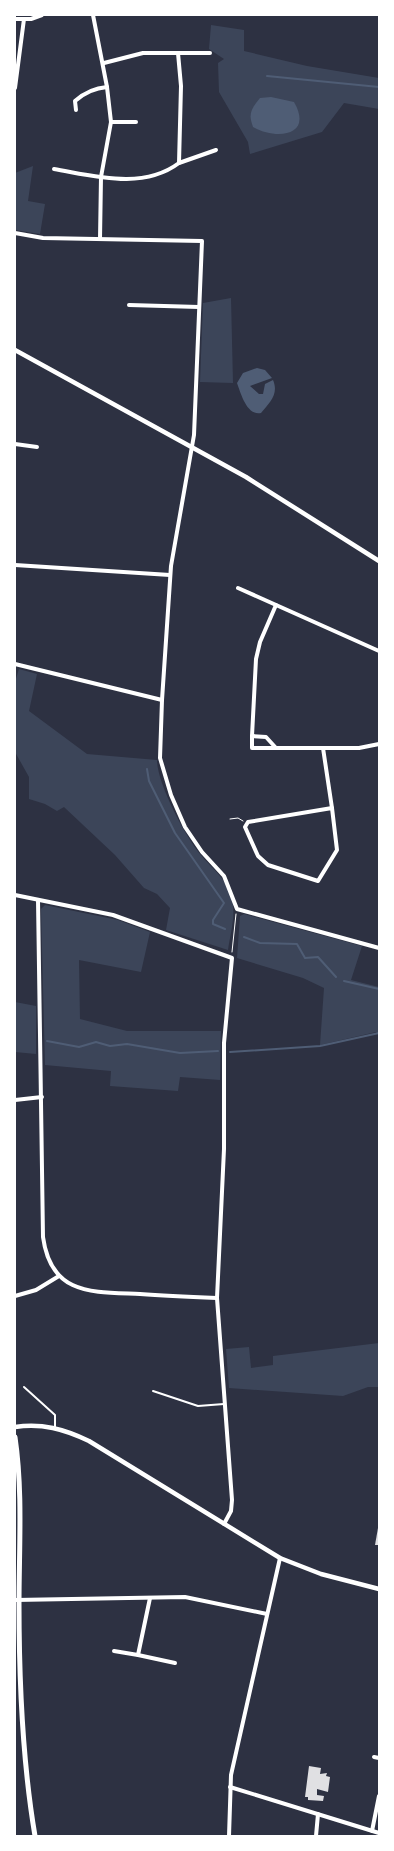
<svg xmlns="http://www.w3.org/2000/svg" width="394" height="1851" font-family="Manrope,sans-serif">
  <rect width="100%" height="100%" fill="#2d3142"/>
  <g fill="#3c4559">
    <polygon points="211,25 244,30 244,51 307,66 379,78 379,109 344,103 322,132 250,154 248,142 219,92 218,63 224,59 209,49"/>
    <polygon points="33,166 28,201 45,204 40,234 15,230 15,173"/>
    <polygon points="231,298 233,383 200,382 203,303"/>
    <path d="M19 669 37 674 29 711 87 754 157 760C157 783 185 836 200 854 213 870 226 877 232 900 236 916 230 935 228 950L166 930 170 908 157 894 144 888 115 855 64 807 57 811 45 804 29 799V777L15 752V682Z"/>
    <polygon points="45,905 118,920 150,932 141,972 79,960 80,1019 127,1031 221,1031 220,1080 180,1077 178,1091 110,1086 111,1071 45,1065 41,909"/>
    <polygon points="244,914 362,946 351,980 379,987 379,1036 376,1032 320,1045 324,988 303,978 237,958 240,916"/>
    <polygon points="15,1002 36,1006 36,1054 15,1052"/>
    <polygon points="379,1343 379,1387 368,1387 343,1396 229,1388 226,1349 249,1347 251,1368 273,1365 273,1356"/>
  </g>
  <g fill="#4f5d75">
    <path d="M271 97 294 102C314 137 275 140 253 127 248 114 251 109 260 98Z"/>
    <path d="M257 368 265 370 272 378 250 386 259 394H263L265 384 273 380C279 394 270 402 261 413 247 416 241 394 237 383L243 373Z"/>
  </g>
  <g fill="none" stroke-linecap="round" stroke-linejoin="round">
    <g stroke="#4f5d75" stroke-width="2">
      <polyline points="267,76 379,87"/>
      <polyline points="147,769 149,781 175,833 224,903 213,920 213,924 225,929"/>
      <polyline points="244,937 260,943 297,944 305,958 318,957 336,977"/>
      <polyline points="344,981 379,989"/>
      <polyline points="47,1041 79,1047 96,1042 110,1046 127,1044 180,1053 218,1051"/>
      <polyline points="230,1052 320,1046 379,1033"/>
    </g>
  </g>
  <g fill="#e0e0e3">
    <polygon points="378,1528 379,1528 379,1545 375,1545"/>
    <polygon points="309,1766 321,1768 320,1774 327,1773 326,1776 330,1777 328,1792 317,1789 317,1795 324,1796 323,1801 308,1800 308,1797 305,1797"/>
  </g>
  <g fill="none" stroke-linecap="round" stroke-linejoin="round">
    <g stroke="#fff" stroke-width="1">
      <polyline points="230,819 238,818 243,821"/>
      <polyline points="232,952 236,914"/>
    </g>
    <g stroke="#fff" stroke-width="2">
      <polyline points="24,1387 55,1415 55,1427"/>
      <polyline points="153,1391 198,1406 224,1404"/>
    </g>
    <g stroke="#fff" stroke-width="4">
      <polyline points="93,15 107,87 111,122 101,177 100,239"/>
      <polyline points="15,19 31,19 42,15"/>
      <polyline points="104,63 143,53 210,53"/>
      <polyline points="15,88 24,19"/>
      <path d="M76 110 75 101C84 93 95 88 107 87"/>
      <polyline points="111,122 136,122"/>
      <polyline points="179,163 216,150"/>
      <path d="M54 169C95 176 143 190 179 163L181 86 178 53"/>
      <polyline points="15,233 43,238 202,241 194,435 171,566 162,700 160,758 171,795 185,827 202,852 224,876 237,909 379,948"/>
      <polyline points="129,305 199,307"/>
      <polyline points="15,444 37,447"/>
      <polyline points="15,565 170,575"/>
      <polyline points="238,588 379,651"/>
      <polyline points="15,664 162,700"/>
      <polyline points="252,736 256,659 260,642 276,605"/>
      <polyline points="276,748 266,737 252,736 252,748 359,748 379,744"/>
      <polyline points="323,748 332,808"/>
      <polygon points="332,808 337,850 318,881 268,865 258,856 245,827 248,822"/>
      <polyline points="15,895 113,915 232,958 224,1043 224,1149 217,1298 232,1500 231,1511 224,1524"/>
      <path d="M38 900 43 1237C51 1296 93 1292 140 1294 166 1296 191 1297 217 1298"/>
      <polyline points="15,1100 42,1097"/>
      <polyline points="15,1296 36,1290 59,1276"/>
      <polyline points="15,1600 185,1597 267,1614"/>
      <polyline points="114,1651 138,1655 150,1598"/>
      <polyline points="138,1655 175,1663"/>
      <polyline points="374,1757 379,1758"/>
      <polyline points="230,1787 379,1833"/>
      <polyline points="372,1831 379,1796"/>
      <polyline points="229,1836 231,1775 280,1558"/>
      <polyline points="316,1836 318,1814"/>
    </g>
    <g stroke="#fff" stroke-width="4.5">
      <polyline points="15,350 246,477 379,561"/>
      <path d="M15 1427C42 1423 64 1429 89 1441L280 1558 321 1574 379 1589"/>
    </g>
    <path stroke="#fff" stroke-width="5" d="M15 1437C23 1492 19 1548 19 1604 19 1683 22 1759 35 1836"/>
  </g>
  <rect width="394" height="1851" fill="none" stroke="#ffffff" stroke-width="32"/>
</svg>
